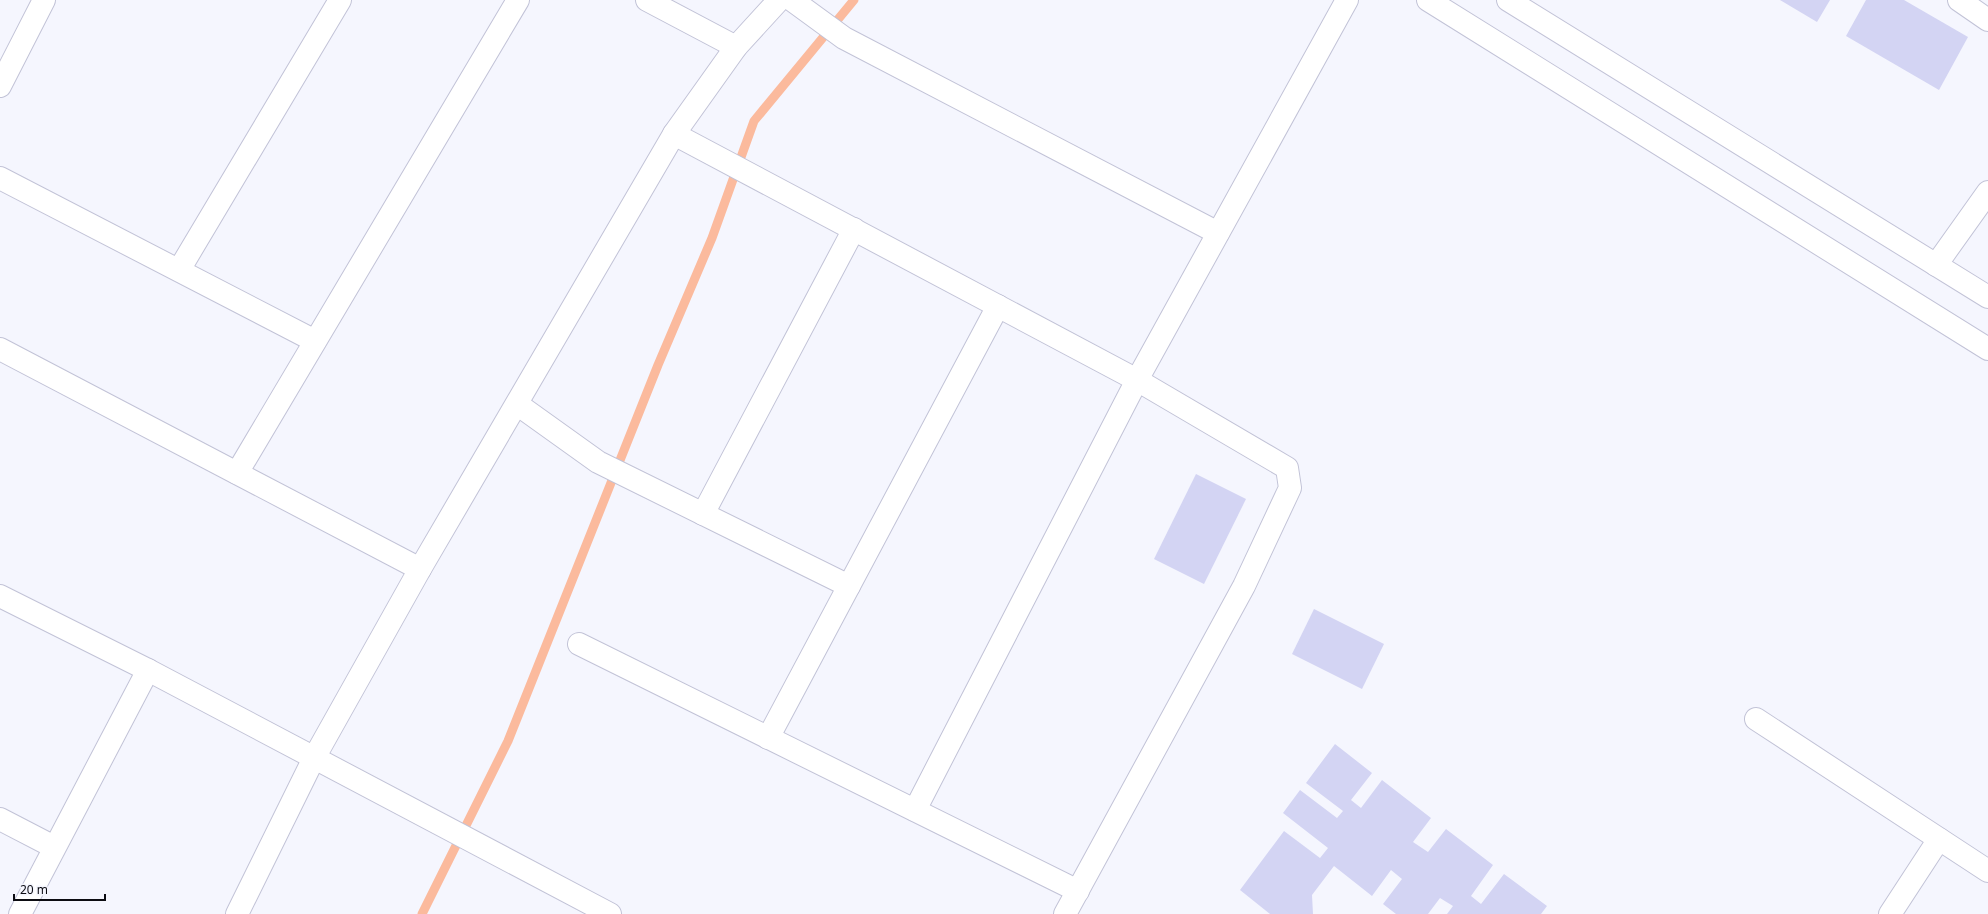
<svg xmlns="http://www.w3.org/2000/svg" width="1988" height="914" font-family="'Noto Sans',sans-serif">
  <rect width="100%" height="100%" fill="#f5f6fe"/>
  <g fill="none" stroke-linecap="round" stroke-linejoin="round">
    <polyline stroke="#fbba9d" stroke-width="9" points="422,914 508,741 658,365 712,238 754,121 854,0"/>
  </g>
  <g fill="#d3d4f3">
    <polygon points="1780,0 1830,0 1817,22"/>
    <polygon points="1866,0 1904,0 1968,37 1939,90 1846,36"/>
    <polygon points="1196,474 1246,499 1204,584 1154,559"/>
    <polygon points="1314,609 1384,644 1362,689 1292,654"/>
    <polygon points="1335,744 1372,773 1351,800 1361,808 1382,780 1431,818 1413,842 1428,852 1446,829 1493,865 1471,896 1481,904 1504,874 1547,906 1541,914 1447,914 1453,906 1440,898 1428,914 1396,914 1383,904 1402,879 1391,870 1372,896 1334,866 1312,895 1313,914 1270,914 1240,890 1284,831 1320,858 1328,848 1283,813 1300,790 1337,818 1343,811 1306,783"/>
  </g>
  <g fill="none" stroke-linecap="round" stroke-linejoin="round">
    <g stroke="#c2c3d7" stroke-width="24">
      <g id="minor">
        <polyline points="647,0 736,47"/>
        <polyline points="792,0 844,38 1218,233"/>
        <polyline points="1959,0 1988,20"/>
        <polyline points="0,86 44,0"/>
        <polyline points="674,134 1137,380 915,810"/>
        <polyline points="0,178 315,341"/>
        <polyline points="1936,265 1988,192"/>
        <polyline points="179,270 340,0"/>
        <polyline points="0,349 420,569"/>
        <polyline points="517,404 598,462 849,586"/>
        <polyline points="237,473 518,0"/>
        <polyline points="703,514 854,229"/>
        <polyline points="0,596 148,670 610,914"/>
        <polyline points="579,644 1078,891"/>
        <polyline points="1756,719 1988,871"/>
        <polyline points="768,738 998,306"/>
        <polyline points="0,819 54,847"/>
        <polyline points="20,914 148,670"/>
        <polyline points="237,914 314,758 420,569 674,134 736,47 779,0"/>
        <polyline points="1065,914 1244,586 1290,488 1287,468 1137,380 1347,0"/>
        <polyline points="1890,914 1939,839"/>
      </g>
    </g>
    <g stroke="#c2c3d7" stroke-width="24">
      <g id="tertiary">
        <polyline points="1428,0 1988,349"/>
        <polyline points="1508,0 1988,297"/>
      </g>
    </g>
    <use href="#minor" stroke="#fff" stroke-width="22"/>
    <use href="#tertiary" stroke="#fff" stroke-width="22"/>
  </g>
  <path d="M14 894v6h91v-6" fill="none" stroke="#0c0c12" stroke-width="2"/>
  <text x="20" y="894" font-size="12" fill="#0c0c12" stroke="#f5f6fe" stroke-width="3" paint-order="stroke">20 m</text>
</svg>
